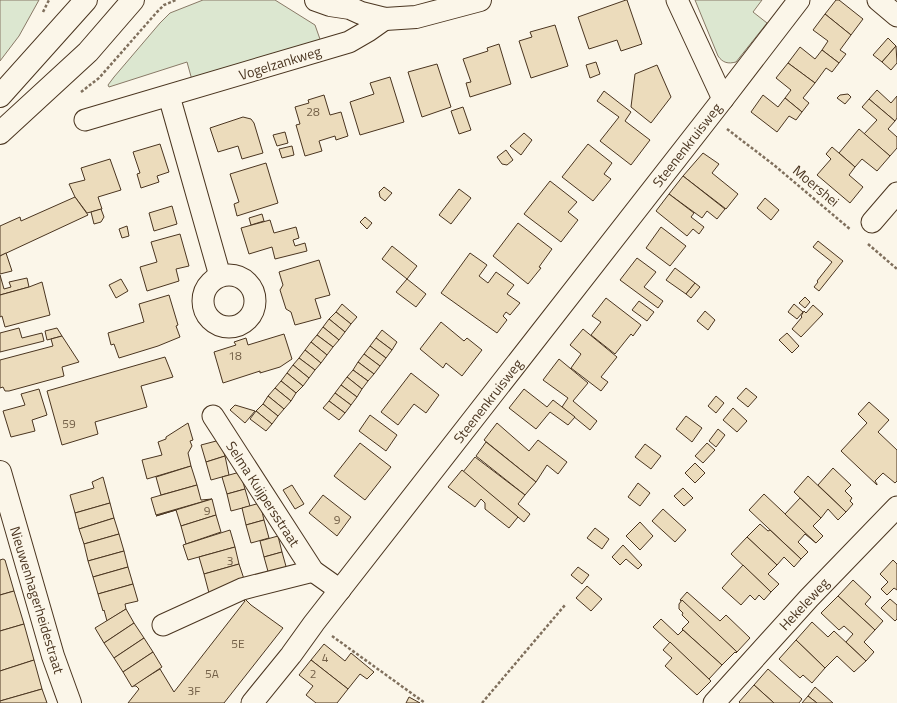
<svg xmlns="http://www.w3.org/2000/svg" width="897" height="703" font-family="'Titillium Web',sans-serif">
  <rect width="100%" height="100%" fill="#fbf6e9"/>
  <g fill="#dce7d0" stroke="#887966">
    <polygon points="0,0 39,0 19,36 0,61"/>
    <polygon points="203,0 275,0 315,25 321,42 192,80 187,62 109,87 108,85 114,77 160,23 170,13"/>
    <path d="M695 0H762L753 12 767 23 736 62C728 64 723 63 718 56Z"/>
  </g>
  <g fill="#ecdcbc" stroke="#4a3520">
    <polygon points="626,0 627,0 642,44 621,51 617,40 589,49 578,17"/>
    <polygon points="836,0 839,0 863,19 851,35 825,14"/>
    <polygon points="825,14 851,35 840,50 846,54 839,63 822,50 828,41 813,30"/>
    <polygon points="555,25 568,66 531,78 519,41 532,37 530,32"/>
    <polygon points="888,38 896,46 882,62 873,55"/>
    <polygon points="499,44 511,84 470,97 466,83 471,82 463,59 488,51 487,48"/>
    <polygon points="896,46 897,63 891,70 882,62"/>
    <polygon points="800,47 815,59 822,50 839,63 832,72 826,68 815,83 788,63"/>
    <polygon points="596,62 600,74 590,78 586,65"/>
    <polygon points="788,63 815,83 803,98 809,103 802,112 785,98 791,90 776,78"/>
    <polygon points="437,64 451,107 422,117 408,72"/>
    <polygon points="657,65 671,97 651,123 631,107 635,74"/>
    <polygon points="390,77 404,122 360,135 350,102 374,94 370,83"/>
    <polygon points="877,90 891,103 897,96 897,118 895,121 869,99"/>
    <polygon points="604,91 631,112 625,121 650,140 631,165 600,141 619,117 597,101"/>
    <polygon points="848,94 851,97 845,104 837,98 840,95"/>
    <polygon points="324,95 330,115 341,112 348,136 336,140 335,136 319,141 322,151 305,156 296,125 300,124 295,107 309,103 308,100"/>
    <polygon points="763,95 778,107 785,98 802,112 796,120 789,116 777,132 751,112"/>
    <polygon points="869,99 895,121 888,129 897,137 897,148 890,156 864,134 877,120 862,107"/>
    <polygon points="463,107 471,130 459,134 451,111"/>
    <polygon points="243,117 251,119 254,123 263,153 242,159 238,146 218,152 210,128"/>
    <polygon points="859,129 890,156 877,171 862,159 855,167 839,153"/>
    <polygon points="285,132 288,143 277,146 273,135"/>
    <polygon points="524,133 532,140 521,155 510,146"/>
    <polygon points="160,144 169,172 157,176 159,182 141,188 137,174 140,173 133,152"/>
    <polygon points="588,144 612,163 604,174 611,179 593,201 562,177"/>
    <polygon points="292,146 294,155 282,158 279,149"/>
    <polygon points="832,147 855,167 849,175 863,187 850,203 817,175 831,159 826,154"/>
    <polygon points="506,150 513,160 507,165 502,164 497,157"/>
    <polygon points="703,153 719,164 712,173 738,194 726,209 683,176"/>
    <polygon points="110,159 121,190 98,197 102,209 87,213 75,197 69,184 85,180 81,168"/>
    <polygon points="266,163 278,203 237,216 234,204 239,202 230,174"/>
    <polygon points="683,176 725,209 717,219 707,211 702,218 669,194"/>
    <polygon points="550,181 577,202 568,212 578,220 561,242 524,214"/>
    <polygon points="384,187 392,193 385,201 380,197 379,192"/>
    <polygon points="459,189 471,198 451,224 439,215"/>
    <polygon points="669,194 694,213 691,217 704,227 699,234 693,229 687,236 656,211"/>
    <polygon points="75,197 88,215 0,256 0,226 20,217 21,221"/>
    <polygon points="765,198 779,210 771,220 757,208"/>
    <polygon points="172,206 177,224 154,231 149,213"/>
    <polygon points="101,209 104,217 101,222 94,224 91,212"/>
    <polygon points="262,214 264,221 251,225 249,218"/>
    <polygon points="365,217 372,223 367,229 360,222"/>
    <polygon points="270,220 274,233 296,227 299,238 293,240 295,246 305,243 307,251 275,259 272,247 249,254 241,228"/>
    <polygon points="518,223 552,249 539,267 541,268 528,284 493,256"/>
    <polygon points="127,226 129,236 122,238 119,229"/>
    <polygon points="661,227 686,246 670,266 646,248"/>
    <polygon points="180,234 189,266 176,269 179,281 147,291 140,267 157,262 151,242"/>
    <polygon points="818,241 843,261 819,291 814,287 818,282 817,281 832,262 813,247"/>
    <polygon points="392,246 417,266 407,279 382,259"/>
    <polygon points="6,253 12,271 0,274 0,256"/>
    <polygon points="470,253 487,265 479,276 488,283 496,272 514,285 507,294 520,303 510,315 506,312 503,316 507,320 497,333 441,293"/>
    <polygon points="637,258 656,272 644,287 663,301 658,308 620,280"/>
    <polygon points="319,260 330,295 315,299 321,318 295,325 291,312 286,309 280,290 283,285 279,272"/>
    <polygon points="675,268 695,283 686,294 666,280"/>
    <polygon points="0,275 4,289 11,287 9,282 27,278 29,287 0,295"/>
    <polygon points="121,279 128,291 116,298 109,285"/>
    <polygon points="407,279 426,294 416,307 396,292"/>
    <polygon points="42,282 50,315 5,327 2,316 0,317 0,295 29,287"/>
    <polygon points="695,283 700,287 691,298 686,294"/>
    <polygon points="169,295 178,325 176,326 180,337 158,346 119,358 114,344 111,345 108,333 144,322 139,304"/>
    <polygon points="805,297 810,302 805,308 799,303"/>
    <polygon points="606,298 641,325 633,336 631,334 615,354 591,335 601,322 592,316"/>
    <polygon points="639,301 654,312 647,321 632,310"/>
    <polygon points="342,304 357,317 351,324 336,312"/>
    <polygon points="794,304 803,312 797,319 788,312"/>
    <polygon points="813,305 823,314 801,337 792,329 802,317 801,316 804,311 806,313"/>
    <polygon points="705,311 715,320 708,330 697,321"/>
    <polygon points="336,312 351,324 345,332 329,319"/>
    <polygon points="329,319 345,332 339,340 323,327"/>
    <polygon points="441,322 464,341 467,338 482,350 462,376 446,363 443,368 420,349"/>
    <polygon points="323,327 339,340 333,347 317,335"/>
    <polygon points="19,328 22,338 42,333 44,341 0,352 0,333"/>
    <polygon points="57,328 62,336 47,340 45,331"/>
    <polygon points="583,329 617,357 601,377 608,382 601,391 571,368 581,354 570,345"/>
    <polygon points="382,330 397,342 392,350 376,338"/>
    <polygon points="787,333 799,346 792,353 779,340"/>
    <polygon points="284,334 292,359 280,367 260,373 260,371 223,383 214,352 236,345 234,342 246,338 248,345"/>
    <polygon points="317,335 333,347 327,355 311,342"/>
    <polygon points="62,336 79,362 62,367 64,376 9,391 5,391 3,387 0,388 0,360 53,346 51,339"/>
    <polygon points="376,338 392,350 386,358 370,346"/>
    <polygon points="311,342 327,355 321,363 305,350"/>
    <polygon points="370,346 386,358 380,366 364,354"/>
    <polygon points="305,350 321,363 315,370 299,358"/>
    <polygon points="364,354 380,366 374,374 358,362"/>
    <polygon points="165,357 173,377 141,386 147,407 95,422 98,434 62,445 47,391"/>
    <polygon points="299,358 315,370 309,378 293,365"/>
    <polygon points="559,359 588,383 573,401 597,421 590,430 562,407 568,398 543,380"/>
    <polygon points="358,362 374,374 368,381 353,370"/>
    <polygon points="293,365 309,378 303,386 287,373"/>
    <polygon points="353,370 368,381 362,389 347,377"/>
    <polygon points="287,373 303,386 296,393 281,381"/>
    <polygon points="411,373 439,395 426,413 414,404 398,425 381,412"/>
    <polygon points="347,377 362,389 357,397 341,385"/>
    <polygon points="281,381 296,393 291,401 275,388"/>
    <polygon points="341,385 357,397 351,405 335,393"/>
    <polygon points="275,388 291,401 284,409 268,396"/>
    <polygon points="746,388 757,397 748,407 737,398"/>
    <polygon points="39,389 47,415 32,420 35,431 11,437 3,411 25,405 21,394"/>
    <polygon points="524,389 547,407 553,400 575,417 568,425 550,412 536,429 509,408"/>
    <polygon points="335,393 351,405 345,413 329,401"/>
    <polygon points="268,396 284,409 278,416 263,404"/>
    <polygon points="716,396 724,403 716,413 708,406"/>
    <polygon points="329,401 345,413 339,420 323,408"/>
    <polygon points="869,402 889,420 878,432 897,450 897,481 895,483 883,473 875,481 877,484 877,485 841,451 867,423 858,414"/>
    <polygon points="263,404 278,416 272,424 256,411"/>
    <polygon points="235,405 255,411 245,423 230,410"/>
    <polygon points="733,408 747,421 737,432 723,420"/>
    <polygon points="256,411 272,424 266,431 250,419"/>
    <polygon points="370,415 397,435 386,451 359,431"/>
    <polygon points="686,416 702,428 692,442 676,429"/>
    <polygon points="188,423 193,440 190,441 192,446 188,453 191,466 147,479 142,460 162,455 158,442 166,439 166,437"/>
    <polygon points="497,423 529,451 538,440 567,462 558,474 547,465 536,482 484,440"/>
    <polygon points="718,429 725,435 716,447 709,441"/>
    <polygon points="220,440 225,456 206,462 201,445"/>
    <polygon points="486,442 536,482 525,495 476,456"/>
    <polygon points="360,443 391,467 365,500 334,476"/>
    <polygon points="707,443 715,450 703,463 695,456"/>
    <polygon points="645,444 661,456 651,469 635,457"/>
    <polygon points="225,456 229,475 211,480 206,462"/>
    <polygon points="475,457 525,495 518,504 530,514 524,522 463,472"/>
    <polygon points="695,463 705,473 695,483 685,473"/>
    <polygon points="191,466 197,485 161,495 156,477"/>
    <polygon points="833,468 851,485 845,491 852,498 850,501 853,504 846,512 818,485"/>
    <polygon points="462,470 518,517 509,528 485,509 485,503 481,499 475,507 448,487"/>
    <polygon points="240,472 245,489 227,494 222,477"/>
    <polygon points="808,476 846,512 838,520 828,509 821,518 794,492"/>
    <polygon points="103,477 110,503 75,513 70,495 94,488 92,482"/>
    <polygon points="638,483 650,493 640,506 628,497"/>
    <polygon points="197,485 201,500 212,499 156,515 151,498"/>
    <polygon points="292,485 304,504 295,509 283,490"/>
    <polygon points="683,488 693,498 684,506 674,496"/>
    <polygon points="245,489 250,506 231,511 227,494"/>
    <polygon points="764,494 816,543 805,534 798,542 808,552 801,559 749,510"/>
    <polygon points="323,495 351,517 337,536 309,513"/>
    <polygon points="800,498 821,518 813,526 823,536 816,543 785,514"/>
    <polygon points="212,499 216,515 181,526 176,510 156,516"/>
    <polygon points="110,503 114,518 79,529 75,513"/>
    <polygon points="260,503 264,520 246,525 242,508"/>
    <polygon points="663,509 686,530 675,542 652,521"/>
    <polygon points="216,515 221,532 186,544 181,526"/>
    <polygon points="114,518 119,534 84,544 79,529"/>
    <polygon points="264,520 269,538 251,543 246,525"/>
    <polygon points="640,522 653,536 640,550 626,536"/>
    <polygon points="760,524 768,531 770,530 801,559 794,567 784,557 777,565 747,537"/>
    <polygon points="595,528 609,539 602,549 587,538"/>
    <polygon points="230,530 235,547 188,560 183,545"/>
    <polygon points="119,534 124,551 88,561 84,544"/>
    <polygon points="278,536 282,552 264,557 260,541"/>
    <polygon points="747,537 777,565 768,574 779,584 771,592 731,554"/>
    <polygon points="623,545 642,565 638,569 626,559 620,565 612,557"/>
    <polygon points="235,547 239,564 204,574 199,557"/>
    <polygon points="124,551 128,567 93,577 88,561"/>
    <polygon points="282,552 287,570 269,575 264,557"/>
    <polygon points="3,559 5,560 14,591 0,595 0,560"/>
    <polygon points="893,560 897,564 897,590 894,588 887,595 881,589 888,582 880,574"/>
    <polygon points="239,564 245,582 209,593 204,574"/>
    <polygon points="743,565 771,592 764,600 759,595 755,600 750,595 741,605 722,588"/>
    <polygon points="128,567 133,584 98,594 93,577"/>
    <polygon points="578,567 589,575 582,584 571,575"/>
    <polygon points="853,580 871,597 865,604 883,621 875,630 838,596"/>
    <polygon points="133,584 138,601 125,604 126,609 107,621 104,610 103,611 98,594"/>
    <polygon points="587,586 602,599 591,611 576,598"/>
    <polygon points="14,591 24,624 0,631 0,595"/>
    <polygon points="687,592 720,621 726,615 750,638 737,652 680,600"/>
    <polygon points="838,596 875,630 864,642 874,652 866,661 846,642 853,634 844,626 839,630 821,613"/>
    <polygon points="245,599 251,605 283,628 224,703 128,703 139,689 136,686 132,686 160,669 174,692 245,601 244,600"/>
    <polygon points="890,599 897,605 897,619 895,621 881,608"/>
    <polygon points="682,600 737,652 736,653 735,652 722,665 682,629 689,622 682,615 683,613 679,609 679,604"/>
    <polygon points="126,609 134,623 104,643 95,628"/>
    <polygon points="661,619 678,635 683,630 722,665 709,679 653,627"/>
    <polygon points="812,622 828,637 834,631 866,661 854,672 837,656 825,668 796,640"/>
    <polygon points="134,623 144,638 114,658 104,643"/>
    <polygon points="24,624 34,660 0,671 0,631"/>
    <polygon points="144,638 153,652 123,672 114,658"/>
    <polygon points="796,640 825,668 812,683 803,675 800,678 779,659"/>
    <polygon points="670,642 711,681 697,695 665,666 672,658 663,650"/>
    <polygon points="324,644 345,661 351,653 374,672 367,679 360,674 348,689 311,660"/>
    <polygon points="153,652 162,667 132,687 123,672"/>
    <polygon points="34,660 42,689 0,701 0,671"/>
    <polygon points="311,660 348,689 337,703 316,703 306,695 313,686 299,675"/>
    <polygon points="768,669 802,699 799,703 774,703 754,685"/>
    <polygon points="754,685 774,703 740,703 739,702"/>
    <polygon points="815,687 833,703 817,703 808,696"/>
    <polygon points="42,689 47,703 0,703 0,701"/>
    <polygon points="808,696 817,703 802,703"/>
    <polygon points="409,697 420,703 406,703"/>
  </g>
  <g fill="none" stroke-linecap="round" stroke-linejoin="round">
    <g stroke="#4a3520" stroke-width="23">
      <g id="minor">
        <polyline points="677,0 723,99"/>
        <polyline points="878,0 897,16"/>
        <polyline points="169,96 220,276"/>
        <polyline points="85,120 349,42 368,31 385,19"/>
        <polyline points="872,222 897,193"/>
        <circle cx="229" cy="301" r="26"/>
        <polyline points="213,416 313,571 340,590"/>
        <polyline points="163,625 242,589 313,571"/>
        <polyline points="252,703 291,655 314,623 723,99 799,0"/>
        <polyline points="714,703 809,598 897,507"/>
      </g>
    </g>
    <g stroke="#4a3520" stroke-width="24">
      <polyline id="tertiary" points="316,0 330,5 350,8 361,13 385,19 416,17 480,0"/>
    </g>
    <g stroke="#4a3520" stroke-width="24">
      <g id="secondary">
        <polyline points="0,96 86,0"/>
        <polyline points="0,133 88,52 133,0"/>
        <polyline points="0,472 53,656 70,703"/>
      </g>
    </g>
    <g stroke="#7f6f5c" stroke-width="2.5" stroke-dasharray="3 2" stroke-linecap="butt">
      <polyline points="43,12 49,0"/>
      <polyline points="81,92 99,78 157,12 164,5 176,0"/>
      <polyline points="727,129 774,165 851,230"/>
      <polyline points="868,244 897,269"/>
      <polyline points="332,636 425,703"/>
      <polyline points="482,703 565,605"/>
    </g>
    <use href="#minor" stroke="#fbf6e9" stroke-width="21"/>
    <use href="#tertiary" stroke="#fbf6e9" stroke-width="22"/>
    <use href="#secondary" stroke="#fbf6e9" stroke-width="22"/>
  </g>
  <g text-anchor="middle" stroke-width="3" stroke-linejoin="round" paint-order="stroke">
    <g font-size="12" fill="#725f47">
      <text x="313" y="116">28</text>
      <text x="235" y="360">18</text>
      <text x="69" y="428">59</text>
      <text x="207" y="515">9</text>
      <text x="337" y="524">9</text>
      <text x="230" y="565">3</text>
      <text x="238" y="648">5E</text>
      <text x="325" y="662">4</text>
      <text x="212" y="678">5A</text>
      <text x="313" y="678">2</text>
      <text x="194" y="695">3F</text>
    </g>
    <g font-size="14" fill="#4a3520" stroke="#fbf6e9">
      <text transform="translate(280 63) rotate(-17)" y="5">Vogelzankweg</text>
      <text transform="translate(687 145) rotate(-52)" y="5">Steenenkruisweg</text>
      <text transform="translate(816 186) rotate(40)" y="5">Moershei</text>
      <text transform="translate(488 401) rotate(-52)" y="5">Steenenkruisweg</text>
      <text transform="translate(263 494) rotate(57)" y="5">Selma Kuijpersstraat</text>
      <text transform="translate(37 600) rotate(73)" y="5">Nieuwenhagerheidestraat</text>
      <text transform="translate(804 604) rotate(-47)" y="5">Hekeleweg</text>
    </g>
  </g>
</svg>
